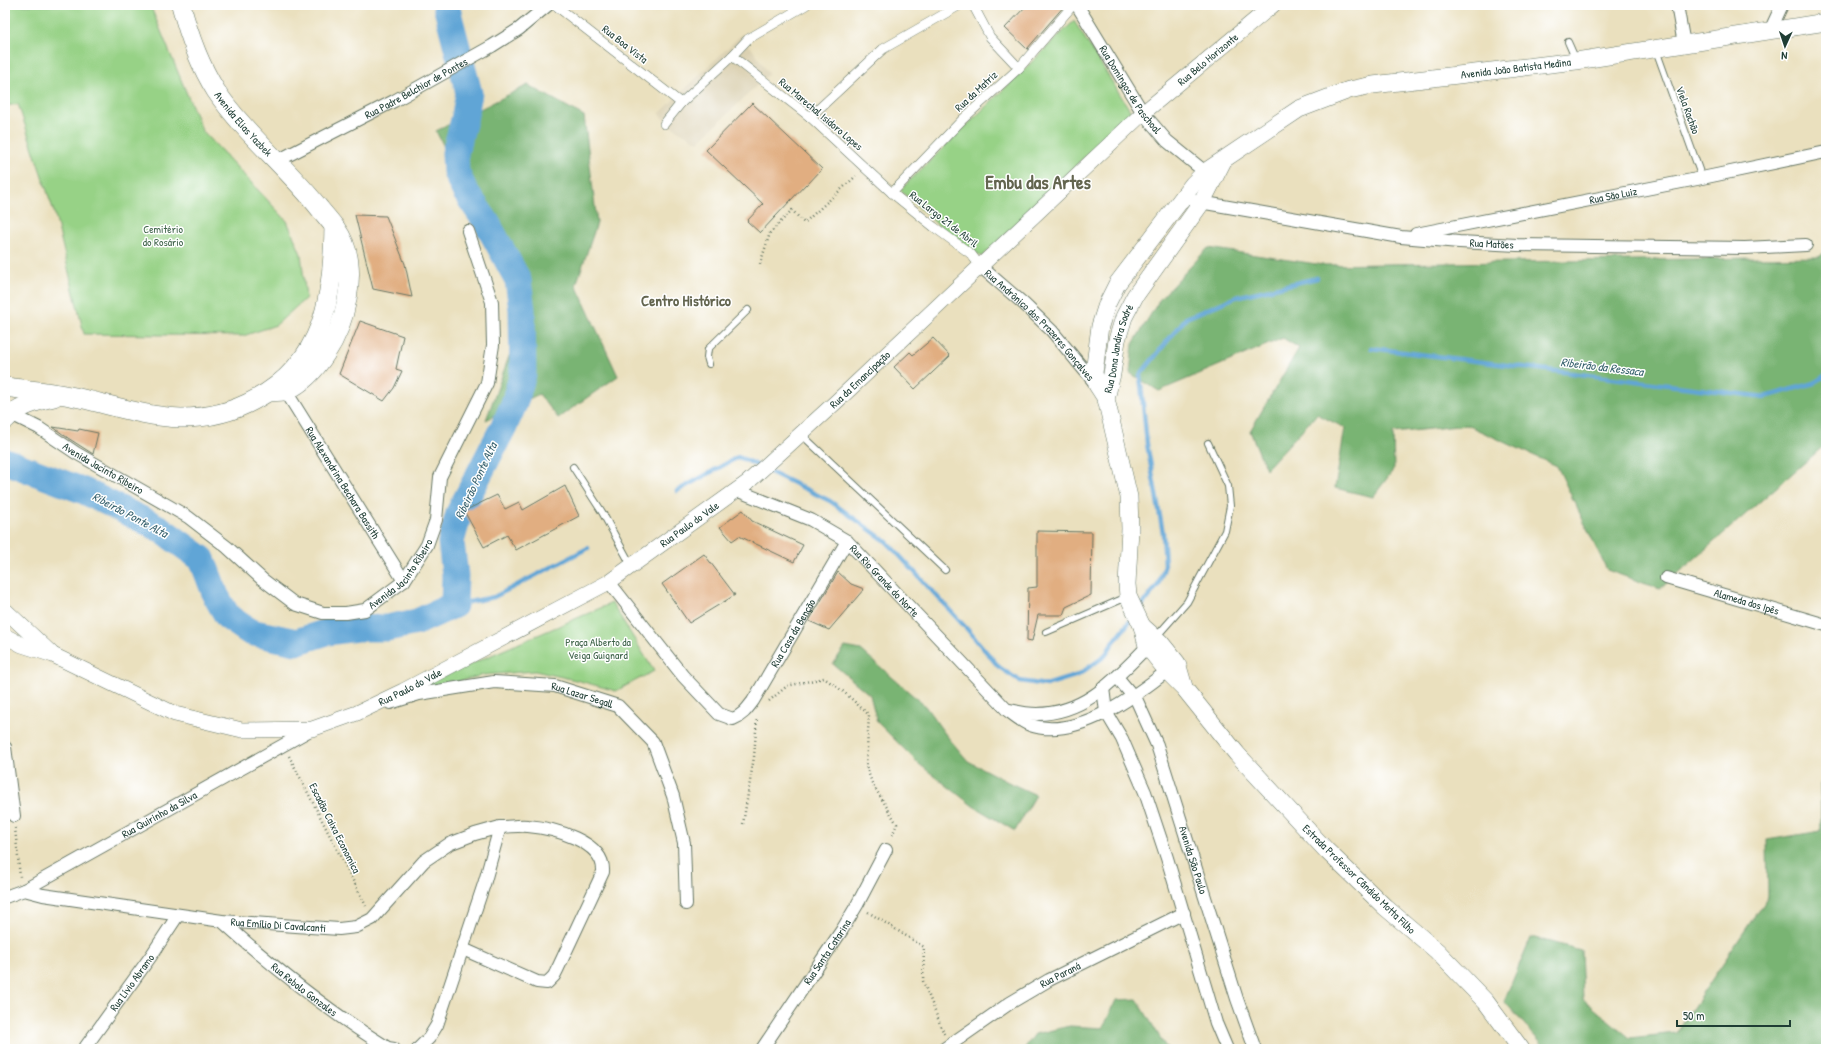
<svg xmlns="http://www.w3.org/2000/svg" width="1831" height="1054" font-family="'Patrick Hand',sans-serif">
  <rect width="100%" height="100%" fill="#fff"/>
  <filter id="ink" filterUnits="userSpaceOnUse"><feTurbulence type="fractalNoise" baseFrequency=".025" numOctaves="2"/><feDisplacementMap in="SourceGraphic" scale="8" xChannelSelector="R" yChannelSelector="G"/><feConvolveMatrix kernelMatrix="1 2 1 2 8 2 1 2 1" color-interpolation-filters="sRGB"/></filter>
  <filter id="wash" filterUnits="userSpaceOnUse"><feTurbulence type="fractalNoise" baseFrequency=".012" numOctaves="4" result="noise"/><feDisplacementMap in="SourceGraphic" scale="16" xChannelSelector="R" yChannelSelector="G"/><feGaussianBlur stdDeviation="0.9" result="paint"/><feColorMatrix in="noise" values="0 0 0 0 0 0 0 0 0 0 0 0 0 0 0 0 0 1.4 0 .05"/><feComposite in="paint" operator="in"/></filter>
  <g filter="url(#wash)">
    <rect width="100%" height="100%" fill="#eae0be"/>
    <polygon fill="#dbd1b2" points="742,34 769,74 698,142 669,125 659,114"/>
    <g fill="#97d286" stroke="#5b885d">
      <polygon points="5,5 150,5 202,130 287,221 301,254 306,298 276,325 243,336 84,334 55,215 18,104 5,106"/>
      <polygon points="1074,21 1131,112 982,257 939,226 900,190"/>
      <polygon points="612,603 654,671 616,691 580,681 535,671 483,675 442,686 420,686"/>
    </g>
    <g fill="#79b473" stroke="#4c7854">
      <polygon points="528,85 584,116 597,223 576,285 618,376 558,418 539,394 486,420 512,348 515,287 436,131"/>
      <polygon points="1208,248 1323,265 1819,257 1826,251 1826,444 1660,589 1607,570 1557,466 1467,425 1393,433 1394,469 1373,497 1335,488 1345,428 1317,414 1266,469 1250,431 1299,348 1283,338 1159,391 1130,373 1133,344 1160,299"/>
      <polygon points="845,647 861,650 925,706 946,735 968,761 1008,782 1036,795 1015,831 973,806 919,764 877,722 870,695 833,664"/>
      <polygon points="1820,784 1826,784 1826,1049 1546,1049 1504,1001 1531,937 1581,950 1583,999 1630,1038 1676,1033 1768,896 1767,840 1821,831"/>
      <polygon points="1137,999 1167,1049 1024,1049 1035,1034 1070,1026 1103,1028 1116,1000"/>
    </g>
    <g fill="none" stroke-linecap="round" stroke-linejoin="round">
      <g stroke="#61a5d6" stroke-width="4.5">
        <polyline points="1371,348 1765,397 1814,383 1826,375"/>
        <polyline points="677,491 738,457 746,460 830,501 887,542 967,629 999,667 1020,681 1046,685 1078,675 1105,656 1112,644 1133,617"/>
        <polyline points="454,605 494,597 588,548"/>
        <polyline points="1139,609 1158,585 1165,565 1163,533 1147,444 1140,375 1186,318 1236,297 1317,278"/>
      </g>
      <polyline stroke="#61a5d6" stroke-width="27" points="5,461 84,491 159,528 202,559 216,596 228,617 250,632 296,642 327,632 357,628 387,628 417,622 454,605 455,575 451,542 459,513 505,424 514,404 523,374 522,310 518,280 487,223 465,191 456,172 455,153 464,120 469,93 446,5"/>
    </g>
    <g id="blocks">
      <g fill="#e1ae81">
        <polygon points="1027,5 1065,5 1027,49 1005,28"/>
        <polygon points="752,103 822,169 807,185 806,184 760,233 747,221 763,204 706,150"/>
        <polygon points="355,215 386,216 405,264 412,297 373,289"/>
        <polygon points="360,321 403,336 396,369 402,371 394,388 384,401 339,374"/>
        <polygon points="933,338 950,356 915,389 894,367 910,352 913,355"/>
        <polygon points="53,427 78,431 79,429 98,433 93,454 68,438"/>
        <polygon points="565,486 579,516 516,550 507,535 484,547 464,511 497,495 505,509 519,502 523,510"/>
        <polygon points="743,510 752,521 803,545 794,562 739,536 732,541 720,527"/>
        <polygon points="1037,531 1092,532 1091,595 1066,607 1063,615 1038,615 1032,641 1027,640 1028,588 1037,587"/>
        <polygon points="704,554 735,595 689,623 662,584"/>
        <polygon points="838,572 851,584 864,589 829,630 809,621"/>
      </g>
    </g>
  </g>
  <g filter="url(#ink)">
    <use href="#blocks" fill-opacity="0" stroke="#667664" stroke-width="1"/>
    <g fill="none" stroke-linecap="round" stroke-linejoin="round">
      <g stroke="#667664" stroke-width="8">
        <g id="service">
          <polyline points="1568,42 1576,60"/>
          <polyline points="1656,50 1702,178"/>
          <polyline points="709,364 707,357 708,349 748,310"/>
          <polyline points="801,434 945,570"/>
          <polyline points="573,467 602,512 631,565"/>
          <polyline points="1046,632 1127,597"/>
          <polyline points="1156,637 1187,602 1225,531 1230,506 1228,486 1208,443"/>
        </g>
      </g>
      <g stroke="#667664" stroke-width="10">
        <g id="pedestrian">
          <polyline points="555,5 681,103"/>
          <polyline points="973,5 990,37 1019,68"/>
          <polyline points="732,56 810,117 892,193 934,227 971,254 980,266"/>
          <polyline points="810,117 883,49 960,5"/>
          <polyline points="664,124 681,103 732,56 748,39 806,5"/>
          <polyline points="892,193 963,119 1019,68 1073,5"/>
        </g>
      </g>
      <g stroke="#667664" stroke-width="14">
        <g id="minor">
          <path id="s1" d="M1077 5 1143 113 1167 141 1210 176"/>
          <polyline points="1677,5 1684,44"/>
          <polyline points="1770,31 1782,5"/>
          <path id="s2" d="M277 161 394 101 492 46 519 29 548 5"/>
          <path id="s3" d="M1194 201 1401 237 1459 242 1517 245 1745 248 1806 245"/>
          <path id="s4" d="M1416 234 1702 178 1826 152"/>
          <path id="s5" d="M980 266 1024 304 1052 331 1095 383"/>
          <path id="s6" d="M282 385 404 581"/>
          <path id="s7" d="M11 414 39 428 76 453 188 517 227 547 262 579 295 604 323 613H346L365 610 404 581 427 545 436 520 440 477 487 383 493 345 492 302 468 231"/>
          <path id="s8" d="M736 490 811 520 847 541 1007 710C1014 715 1022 722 1030 725 1077 741 1137 695 1172 667"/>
          <path id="s9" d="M1666 578 1826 625"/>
          <path id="s10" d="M609 582 683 676 719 714 733 719C743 715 747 709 753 701L847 541"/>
          <path id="s11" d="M1117 677 1137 701 1157 745 1237 999 1255 1049"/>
          <polyline points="1103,688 1106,712 1122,739 1145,792 1167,858 1216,1023 1227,1049"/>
          <path id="s12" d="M390 703 419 694 494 682 555 686 618 706 653 742 673 796 684 843 686 904"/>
          <path d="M1010 710C1019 712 1028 714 1037 714 1089 713 1118 675 1152 642"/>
          <polyline points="5,747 14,816"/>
          <path id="s13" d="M24 890 43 895 222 921 339 929 356 927 372 919 424 861 449 844 475 834 500 827 485 881 437 1025 429 1038 418 1049"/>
          <path id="s14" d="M5 897 24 890 312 729"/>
          <path id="s15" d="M222 921C274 968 329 1012 388 1048L394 1049"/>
          <path d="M463 949 537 982 547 983 554 976 558 968 603 872C605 841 552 828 528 826 519 825 509 827 500 827"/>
          <path id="s16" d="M84 1049 151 956 178 915"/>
          <path id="s17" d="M762 1049 842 930 857 905 886 850"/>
          <path id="s18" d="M944 1049 1010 1003 1049 980 1184 913"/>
        </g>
      </g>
      <g stroke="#667664" stroke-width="16">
        <g id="tertiary">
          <polyline points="5,610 51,653"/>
          <path id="s19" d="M5 636 22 645 53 655 175 714 242 730 312 729 357 713 403 691 609 582 748 482 837 401 1143 113 1273 5"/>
        </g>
      </g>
      <g stroke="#667664" stroke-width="18">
        <g id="secondary">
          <path id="s20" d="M1106 399 1112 374 1117 340 1124 317 1135 296 1202 202 1223 161"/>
          <polyline points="1142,626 1160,642 1177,663 1184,687"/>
          <path id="s21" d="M1521 1049 1486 1002 1437 951 1385 907 1326 850 1237 754 1184 688 1167 671 1147 646 1142 626 1128 596 1127 584 1130 529 1129 497 1106 399 1097 385 1094 373 1100 326 1107 304 1117 284 1193 184 1205 172 1299 109 1349 90 1373 85 1576 61 1826 22"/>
        </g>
      </g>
      <g stroke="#667664" stroke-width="20">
        <g id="primary">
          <path id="s22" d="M181 5C189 36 199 64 216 91 245 134 288 168 320 209 329 220 339 230 344 243 357 275 345 325 326 353 317 367 303 383 287 390 283 392 275 391 269 392"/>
          <path d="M5 387C25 390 45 391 65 395 103 402 142 417 181 418 208 418 233 412 256 399 324 362 333 298 334 227"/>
          <path d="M5 420C18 406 36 401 54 397"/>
        </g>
      </g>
      <g stroke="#667664" stroke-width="2.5" stroke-dasharray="1 3" stroke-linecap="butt">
        <polyline points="760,264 770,233 792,210 804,223 856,176"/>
        <polyline points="769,701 787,686 824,678 844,692 869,715 866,766 872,783 897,824 891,838"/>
        <polyline points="289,756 366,906"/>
        <polyline points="743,824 754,757 757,717"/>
        <polyline points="15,828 20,877"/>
        <polyline points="868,912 924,947 923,981 944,1034"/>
      </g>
      <use href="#service" stroke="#fff" stroke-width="6"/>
      <use href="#pedestrian" stroke="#fff" stroke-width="9"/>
      <use href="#minor" stroke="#fff" stroke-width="12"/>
      <use href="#tertiary" stroke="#fff" stroke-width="15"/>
      <use href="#secondary" stroke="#fff" stroke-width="17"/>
      <use href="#primary" stroke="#fff" stroke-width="19"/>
    </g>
  </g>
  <g text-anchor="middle" stroke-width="3" stroke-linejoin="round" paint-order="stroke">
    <g font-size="11" fill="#1f3d34" stroke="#fff">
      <text transform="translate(625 44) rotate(38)" y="4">Rua Boa Vista</text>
      <text dy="4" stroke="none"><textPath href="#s19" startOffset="1454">Rua Belo Horizonte</textPath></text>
      <text dy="4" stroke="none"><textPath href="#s21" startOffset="1404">Avenida João Batista Medina</textPath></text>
      <text dy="4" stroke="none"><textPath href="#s2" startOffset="157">Rua Padre Belchior de Pontes</textPath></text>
      <text dy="4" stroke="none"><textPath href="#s1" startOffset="100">Rua Domingos de Paschoal</textPath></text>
      <text transform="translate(976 91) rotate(-43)" y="4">Rua da Matriz</text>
      <text transform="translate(1688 110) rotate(70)" y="4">Viela Rachão</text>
      <text transform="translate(821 114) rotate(40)" y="4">Rua Marechal Isidoro Lopes</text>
      <text dy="4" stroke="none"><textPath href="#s22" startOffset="136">Avenida Elias Yazbek</textPath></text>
      <text dy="4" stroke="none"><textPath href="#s4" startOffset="201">Rua São Luiz</textPath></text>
      <text transform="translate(944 219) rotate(38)" y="4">Rua Largo 21 de Abril</text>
      <text dy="4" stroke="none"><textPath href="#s3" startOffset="301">Rua Matões</textPath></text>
      <text dy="4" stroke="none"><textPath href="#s5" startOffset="84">Rua Andrônico dos Prazeres Gonçalves</textPath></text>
      <text dy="4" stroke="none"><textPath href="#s20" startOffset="52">Rua Dona Jandira Sodré</textPath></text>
      <text dy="4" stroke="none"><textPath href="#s19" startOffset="981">Rua da Emancipação</textPath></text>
      <text dy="4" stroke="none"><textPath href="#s7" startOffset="107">Avenida Jacinto Ribeiro</textPath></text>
      <text dy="4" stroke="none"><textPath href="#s6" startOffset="115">Rua Alexandrina Bechara Bassith</textPath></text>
      <text dy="4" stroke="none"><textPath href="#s19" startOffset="757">Rua Paulo do Vale</textPath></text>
      <text dy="4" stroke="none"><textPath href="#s7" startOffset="466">Avenida Jacinto Ribeiro</textPath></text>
      <text dy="4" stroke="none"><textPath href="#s8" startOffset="177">Rua Rio Grande do Norte</textPath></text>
      <text dy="4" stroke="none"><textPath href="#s9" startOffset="84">Alameda dos Ipês</textPath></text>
      <text dy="4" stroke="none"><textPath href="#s10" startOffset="293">Rua Casa da Benção</textPath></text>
      <text dy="4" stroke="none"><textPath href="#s19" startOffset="433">Rua Paulo do Vale</textPath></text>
      <text dy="4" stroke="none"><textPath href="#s12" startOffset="196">Rua Lazar Segall</textPath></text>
      <text dy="4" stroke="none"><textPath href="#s14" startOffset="175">Rua Quirinho da Silva</textPath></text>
      <text transform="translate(335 828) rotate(63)" y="4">Escadão Caixa Economica</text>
      <text dy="4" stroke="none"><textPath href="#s11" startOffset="200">Avenida São Paulo</textPath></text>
      <text transform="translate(1359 879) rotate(44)" y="4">Estrada Professor Cãndido Motta Filho</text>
      <text dy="4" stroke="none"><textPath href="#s13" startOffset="257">Rua Emílio Di Cavalcanti</textPath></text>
      <text dy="4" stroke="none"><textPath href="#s17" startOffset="117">Rua Santa Catarina</textPath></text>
      <text dy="4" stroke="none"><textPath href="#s18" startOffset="138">Rua Paraná</textPath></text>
      <text dy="4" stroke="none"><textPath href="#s16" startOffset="82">Rua Lívio Abramo</textPath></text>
      <text dy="4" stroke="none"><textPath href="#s15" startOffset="107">Rua Rebolo Gonzales</textPath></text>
    </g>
    <g font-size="11" fill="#3d6248" stroke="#fff">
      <text x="163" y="233">Cemitério<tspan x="163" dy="13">do Rosário</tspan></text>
      <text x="598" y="646">Praça Alberto da<tspan x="598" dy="13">Veiga Guignard</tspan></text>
    </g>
    <g font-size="12" font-style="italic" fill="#36616d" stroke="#fff">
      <text transform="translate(1602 367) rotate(7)" y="4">Ribeirão da Ressaca</text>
      <text transform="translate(476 481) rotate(-65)" y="4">Ribeirão Ponte Alta</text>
      <text transform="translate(130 515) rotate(28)" y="4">Ribeirão Ponte Alta</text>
    </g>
    <g font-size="15" font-weight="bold" fill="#63654f" stroke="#fff">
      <text x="686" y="306">Centro Histórico</text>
    </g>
    <g font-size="19" font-weight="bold" fill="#63654f" stroke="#fff">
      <text x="1038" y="189">Embu das Artes</text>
    </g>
  </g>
  <rect width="1831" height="1054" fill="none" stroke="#fff" stroke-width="20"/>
  <g transform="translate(1785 46) rotate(183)" stroke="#ffffff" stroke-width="3" paint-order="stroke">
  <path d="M0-3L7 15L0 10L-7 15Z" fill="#1f3d34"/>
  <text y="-6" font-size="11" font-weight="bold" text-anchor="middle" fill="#1f3d34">N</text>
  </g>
  <path d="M1677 1020v6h113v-6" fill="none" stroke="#1f3d34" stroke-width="2"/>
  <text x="1683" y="1020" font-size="12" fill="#1f3d34" stroke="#ffffff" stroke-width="3" paint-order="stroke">50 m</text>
</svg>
